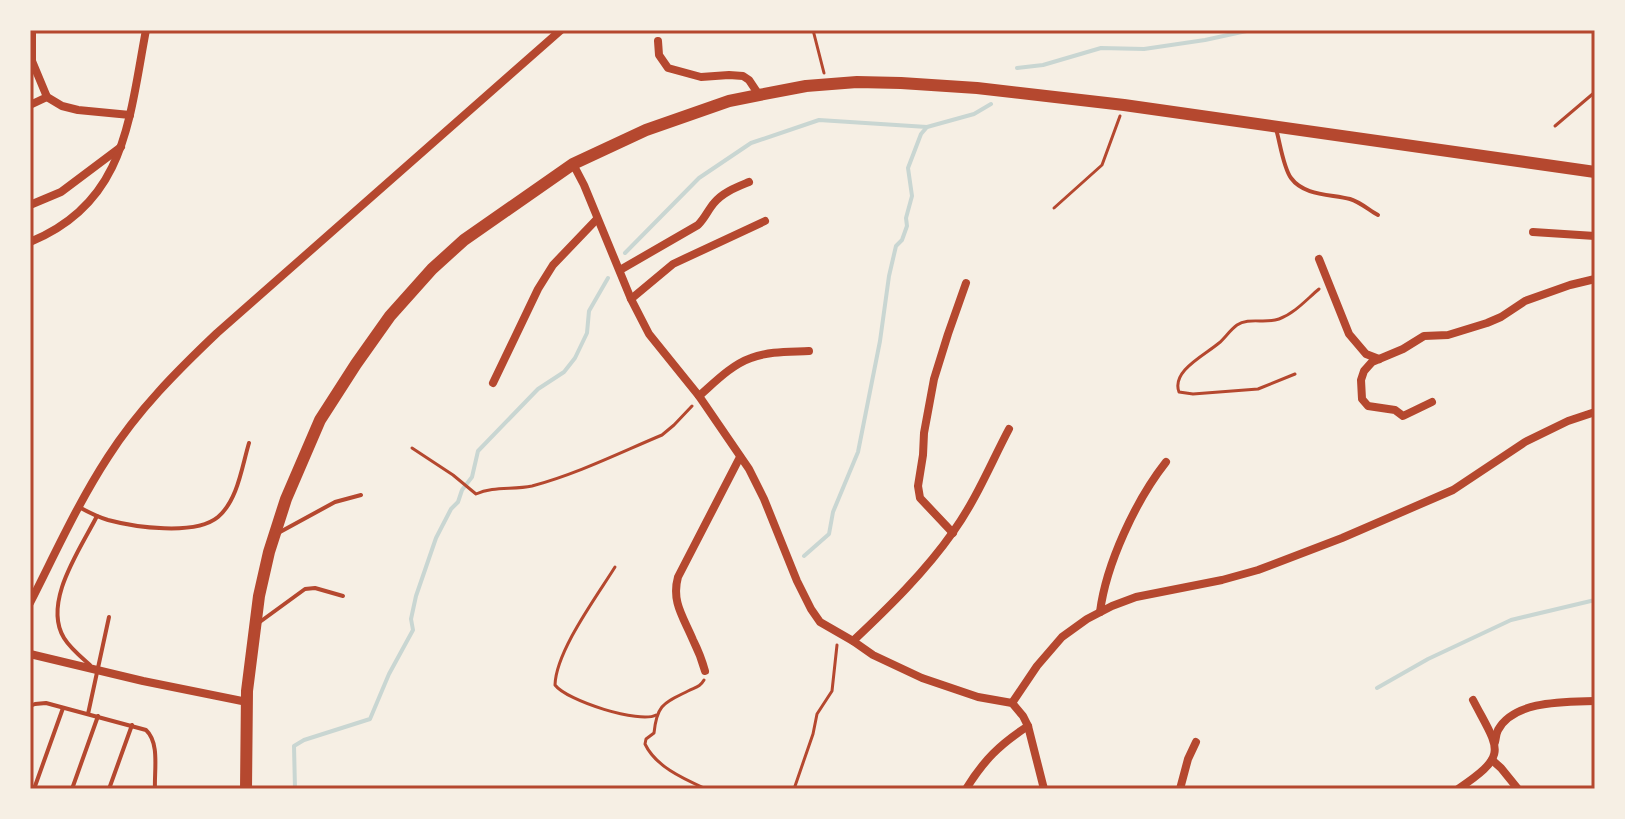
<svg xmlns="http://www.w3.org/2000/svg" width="1625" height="819" font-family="'IBM Plex Sans',sans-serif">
  <rect width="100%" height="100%" fill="#f6efe4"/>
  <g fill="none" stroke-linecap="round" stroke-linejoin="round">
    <g stroke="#c9d6d2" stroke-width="4">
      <polyline points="1017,68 1043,65 1101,48 1144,49 1205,40 1251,30"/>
      <polyline points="625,253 699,178 751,143 819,120 927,127 974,114 991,104"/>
      <polyline points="804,556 829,534 833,512 858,452 880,341 889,276 896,246 902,240 907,226 906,218 912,196 908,168 921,134 927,127"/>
      <polyline points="1377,688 1428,659 1511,620 1595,600"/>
      <polyline points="295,789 294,746 304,740 370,719 389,674 413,630 411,619 416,596 436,538 451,509 458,502 462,490 472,477 478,451 538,389 564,372 575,358 587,333 589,311 608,278"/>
    </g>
    <g stroke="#b5482f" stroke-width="3">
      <polyline points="813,30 824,73"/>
      <polyline points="1555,126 1595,92"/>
      <polyline points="1054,208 1102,165 1120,116"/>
      <path d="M1295 374 1258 389 1193 394 1179 392C1171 371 1205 355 1219 343 1225 338 1230 330 1237 325 1248 317 1266 324 1279 319 1295 313 1307 299 1319 289"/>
      <path d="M412 448 453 475 476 494C493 486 513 490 532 486 577 474 619 453 662 435L674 425 692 406"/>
      <path d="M615 567C597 596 556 651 555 685 567 701 640 724 656 715"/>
      <path d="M704 680C700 687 696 687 688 691 664 703 657 704 654 733L646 739 645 744C656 767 684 779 706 789"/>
      <polyline points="794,789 813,734 817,714 832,691 837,645"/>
    </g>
    <g stroke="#b5482f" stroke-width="4">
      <path d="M1276 129C1280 142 1283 167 1291 178 1304 196 1331 194 1350 199 1360 202 1369 210 1378 215"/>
      <path d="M79 507C88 512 98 517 108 520 134 527 195 536 218 517 238 500 242 466 249 443"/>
      <polyline points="280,532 335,502 361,495"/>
      <polyline points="257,624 305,589 315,588 343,596"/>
      <path d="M90 665C81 657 70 648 64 638 42 602 81 548 97 516"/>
      <path d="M30 706 35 704 46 703 146 730C160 743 154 771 155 789"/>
      <polyline points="88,714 109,617"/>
      <polyline points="34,789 63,708"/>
      <polyline points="72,789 98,716"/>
      <polyline points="109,789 132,725"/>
    </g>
    <g stroke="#b5482f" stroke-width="8">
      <polyline points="32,30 32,61 47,97 62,106 78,110 130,115"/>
      <polyline points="658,41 659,55 668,68 701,77 729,75 743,76 749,80 759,95"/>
      <polyline points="30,105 47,97"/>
      <polyline points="573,164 584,185 631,299 649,334 699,396 749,469 764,499 797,581 811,609 820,622 853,641 873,655 922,678 978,697 1012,703 1023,716 1028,726 1044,789"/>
      <polyline points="30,205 61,192 121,147"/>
      <polyline points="1533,232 1595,236"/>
      <path d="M30 242C126 203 129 119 146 30"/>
      <polyline points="1319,259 1349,334 1366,354 1379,359"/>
      <path d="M620 270 698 225C705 218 708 210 714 203 723 192 737 187 749 182"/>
      <polyline points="631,299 673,264 765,221"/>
      <polyline points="493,383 538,289 553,265 597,219"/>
      <path d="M699 396C714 383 731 365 751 358 769 351 791 352 809 351"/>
      <polyline points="1432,402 1403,416 1395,410 1368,406 1362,399 1361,380 1364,371 1372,362 1403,349 1424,336 1448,335 1487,323 1501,317 1525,301 1570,285 1595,279"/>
      <polyline points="953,533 920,498 918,486 923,455 924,433 934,379 948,334 966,283"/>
      <path d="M30 603C55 554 78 503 108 457 138 410 177 371 217 333L561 30"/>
      <path d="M1100 612C1106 564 1136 500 1166 462"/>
      <path d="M853 641C889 607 925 572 953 532 976 500 991 463 1009 429"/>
      <polyline points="30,654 143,681 247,702"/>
      <path d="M705 671C702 660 698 650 693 640 684 618 671 602 678 577L740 457"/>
      <polyline points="1012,703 1037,666 1062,637 1087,619 1112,606 1136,597 1222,580 1258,570 1342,538 1453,490 1525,442 1568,421 1595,412"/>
      <path d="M1495 742C1496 738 1496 734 1498 730 1514 700 1566 702 1595 701"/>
      <polyline points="1492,760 1501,768 1518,789"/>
      <path d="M966 789C984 760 999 745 1028 726"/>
      <polyline points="1180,789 1188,759 1196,742"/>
      <path d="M1458 789C1510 754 1499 750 1473 700"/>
    </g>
    <polyline stroke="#b5482f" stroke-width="12" points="246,789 247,691 259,596 269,552 286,499 320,420 356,364 390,316 432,269 464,240 573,164 646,130 729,101 759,95 806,86 857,82 901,83 977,88 1124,105 1595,172"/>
  </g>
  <rect width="1625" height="819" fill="none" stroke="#f6efe4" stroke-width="64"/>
  <rect x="32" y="32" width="1561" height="755" fill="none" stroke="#b5482f" stroke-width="3"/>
</svg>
